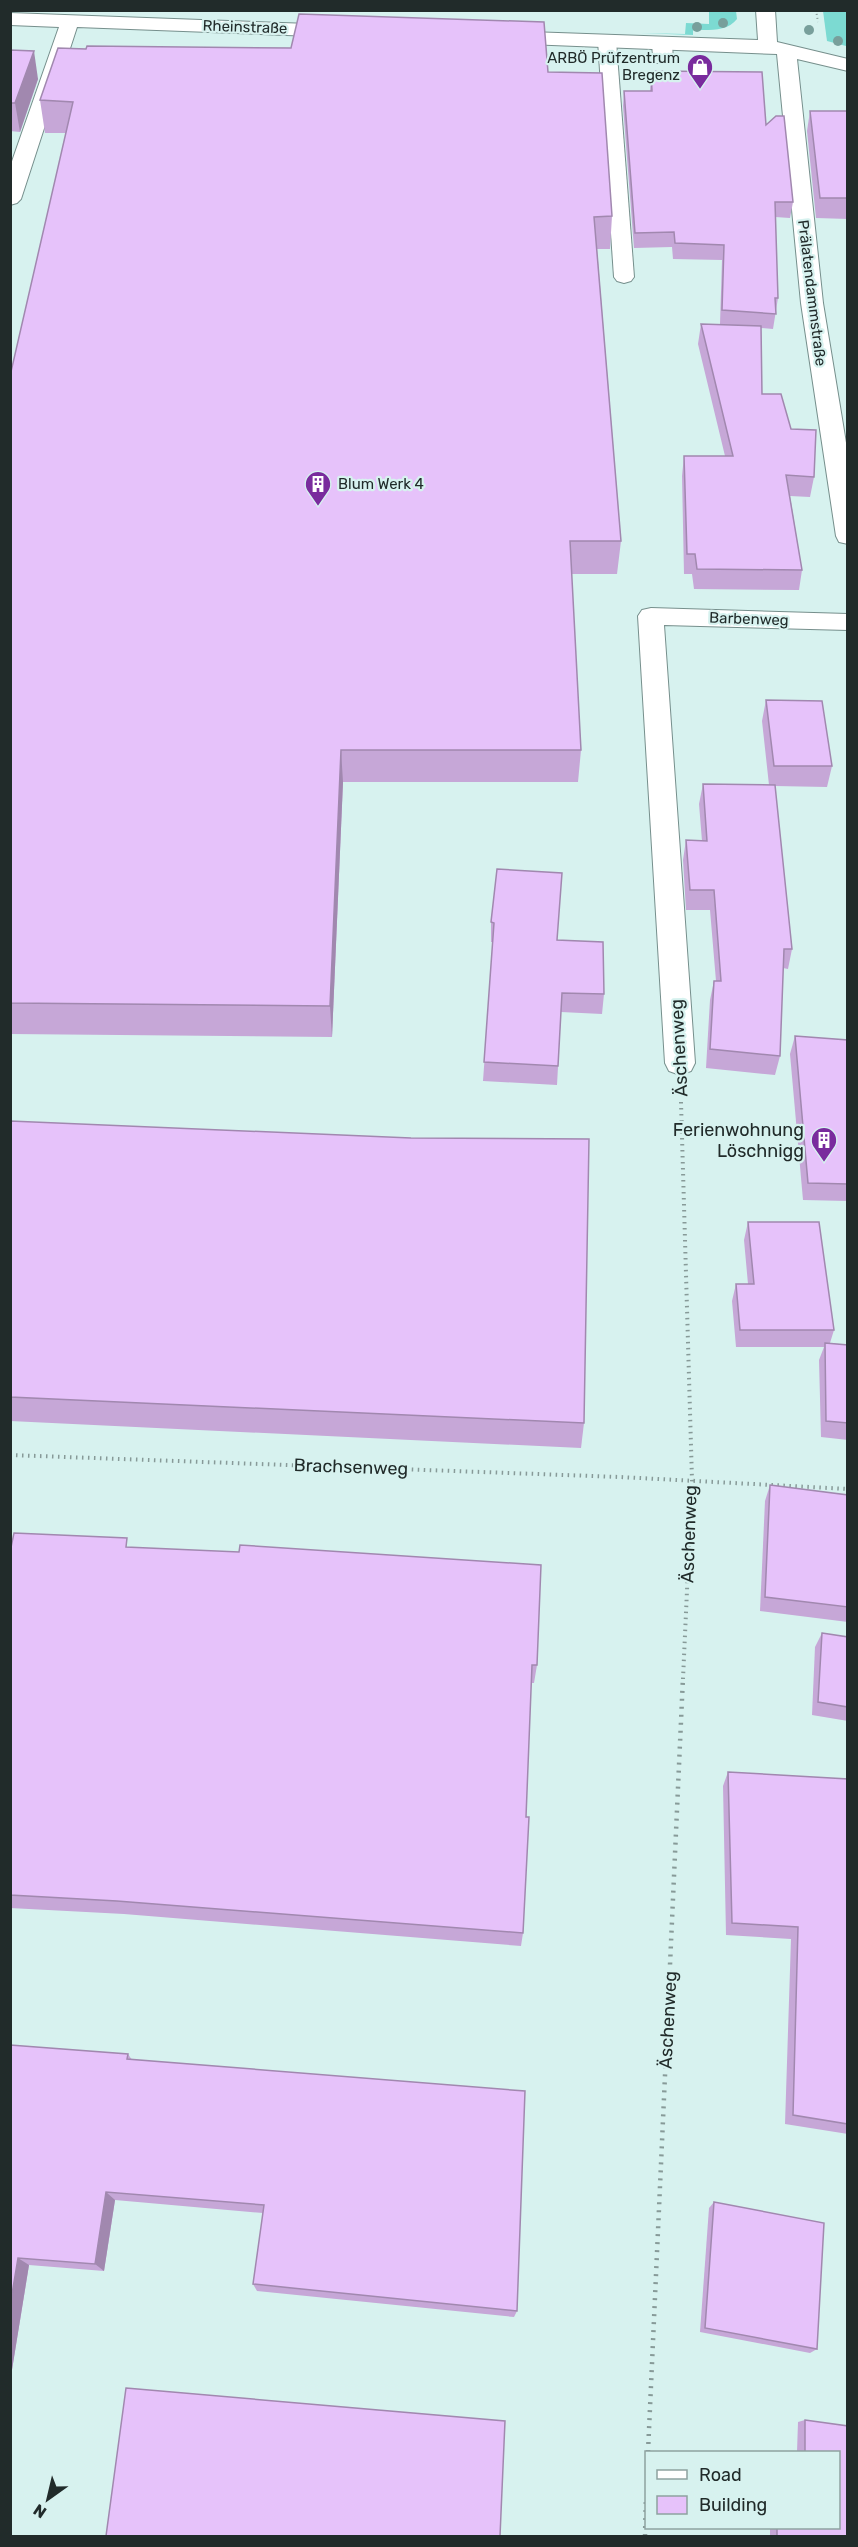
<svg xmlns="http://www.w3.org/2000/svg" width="858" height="2547" font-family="Rubik,sans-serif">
  <rect width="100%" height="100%" fill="#d7f2ef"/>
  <g fill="#7cdad2">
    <path d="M709 11H736L737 19C727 32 708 30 693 30V35L640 33 685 34 686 23 709 24Z"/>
    <polygon points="823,11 847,11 846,46 827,41"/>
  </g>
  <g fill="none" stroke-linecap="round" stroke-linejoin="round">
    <g stroke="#768f8c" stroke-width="2">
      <g id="service">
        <polygon points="607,35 614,37 616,41 634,277 631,281 624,283 617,281 614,277 598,41 600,37"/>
        <path d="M662 37 669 39C673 45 674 57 670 63H656C652 57 651 45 655 39Z"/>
      </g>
    </g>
    <g stroke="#768f8c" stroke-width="2">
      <g id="minor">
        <polygon points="756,10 775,10 777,42 848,59 848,71 797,59 823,303 848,455 848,544 839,542 836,536 801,303 777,54 501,43 494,41 491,37 494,33 501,31 758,40"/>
        <polygon points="10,13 338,25 345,27 348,31 345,35 338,37 77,27 21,199 17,203 10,205 10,167 59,27 10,25"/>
        <polygon points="651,608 848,614 848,630 664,625 695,1063 691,1071 680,1075 669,1071 665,1063 638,616 642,610"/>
      </g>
    </g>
    <polyline stroke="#879a98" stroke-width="2" stroke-dasharray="1 3" stroke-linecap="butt" points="816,10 818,22"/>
    <g stroke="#879a98" stroke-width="4" stroke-dasharray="1.5 4.5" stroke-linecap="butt">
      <polyline points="681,1102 692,1480 683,1679"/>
      <polyline points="10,1455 620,1477 848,1489"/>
    </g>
    <g stroke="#879a98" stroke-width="4.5" stroke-dasharray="2 6" stroke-linecap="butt">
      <polyline points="648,2452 683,1677"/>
      <polyline points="645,2536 646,2496"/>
    </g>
    <use href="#service" fill="#fff" fill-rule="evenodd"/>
    <use href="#minor" fill="#fff" fill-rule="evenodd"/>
  </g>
  <g fill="#789f9b">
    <circle cx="723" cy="23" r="5"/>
    <circle cx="697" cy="27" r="5"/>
    <circle cx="809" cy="30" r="5"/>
    <circle cx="838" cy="41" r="5"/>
  </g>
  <g fill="#c6a7d7">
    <polygon points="10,50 38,79 20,132 10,131"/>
    <polygon points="651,71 766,125 793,202 790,218 775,217 778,298 773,329 761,328 762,394 791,429 814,477 810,497 790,496 802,570 799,590 694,589 692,574 684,574 682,476 684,456 725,456 698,344 701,324 720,324 722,260 673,259 672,247 634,248 623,106 624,91 650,91"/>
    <polygon points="548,72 612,216 610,249 597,249 621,541 617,574 571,574 581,750 578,782 343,782 332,1037 10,1034 10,376 66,133 45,133 40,100"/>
    <polygon points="810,111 848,111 848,219 816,218 807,131"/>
    <polygon points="766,700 832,766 827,787 775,786 792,949 788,969 783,968 780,1056 775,1075 706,1068 710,1000 714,981 716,981 710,910 686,910 683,860 686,840 702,841 699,804 703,784 769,785 762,721"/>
    <polygon points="497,869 604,994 602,1014 561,1012 557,1085 483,1081 493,942 491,942 491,922"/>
    <polygon points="795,1036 848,1040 848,1201 803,1200 790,1054"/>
    <polygon points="10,1121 584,1423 581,1448 10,1421"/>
    <polygon points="748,1222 834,1330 830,1343 848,1345 848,1440 821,1437 819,1360 824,1347 736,1347 732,1301 736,1284 748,1284 744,1240"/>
    <polygon points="770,1485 848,1495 848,1622 760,1611 765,1501"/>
    <polygon points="130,1547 537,1665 534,1683 531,1683 526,1817 523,1933 521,1946 124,1914 10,1908 10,1552"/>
    <polygon points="822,1633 848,1637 848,1721 812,1715 815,1647"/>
    <polygon points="728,1772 848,1779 848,2134 785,2124 791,1939 726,1935 723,1786"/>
    <polygon points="10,2045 128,2054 132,2060 517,2311 514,2317 257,2291 253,2284 263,2213 115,2200 104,2271 29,2265 10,2382"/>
    <polygon points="714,2202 817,2349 810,2353 700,2332 709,2208"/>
    <polygon points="805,2420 848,2426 848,2536 770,2536 770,2528 838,2528 838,2452 797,2452 798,2422"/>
  </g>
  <g fill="#a188af">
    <polygon points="34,51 38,79 20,132 15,103"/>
    <polygon points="341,750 343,782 332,1037 330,1006"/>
    <polygon points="106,2192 115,2200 104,2271 95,2264"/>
    <polygon points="18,2258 29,2265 10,2382 10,2306"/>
  </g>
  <g fill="#e6c2fa" stroke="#a188af" stroke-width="1.5">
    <polygon points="299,14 544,22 548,72 602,73 612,216 594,217 621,541 570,541 581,750 341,750 330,1006 10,1003 10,376 73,102 40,100 58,48 86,49 87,46 291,48"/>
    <polygon points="10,50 34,51 15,103 10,103"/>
    <polygon points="651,71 762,72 766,125 776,116 784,116 793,202 775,202 778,298 775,298 776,314 722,310 724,245 675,243 674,232 635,233 624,91 652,91"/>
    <polygon points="810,111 848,111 848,198 820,198"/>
    <polygon points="701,324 761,326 762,394 781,394 791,429 816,430 814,477 786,475 802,570 697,569 695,554 687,554 684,456 733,456"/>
    <polygon points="766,700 822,701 832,766 774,766"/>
    <polygon points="703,784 775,785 792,949 784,949 780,1056 710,1049 714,981 721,981 714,890 690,890 686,840 707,841"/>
    <polygon points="497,869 562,873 557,940 603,942 604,994 562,993 558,1066 484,1062 494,923 491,922"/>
    <polygon points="795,1036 848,1040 848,1184 808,1183"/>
    <polygon points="10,1121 411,1138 589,1139 584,1423 10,1397"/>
    <polygon points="748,1222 819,1222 834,1330 740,1330 736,1284 754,1284"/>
    <polygon points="825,1343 848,1345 848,1423 826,1421"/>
    <polygon points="770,1485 848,1495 848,1607 765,1597"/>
    <polygon points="14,1533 127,1538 126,1547 239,1552 240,1545 541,1565 537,1665 532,1665 526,1817 529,1817 523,1933 117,1901 10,1895 10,1552"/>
    <polygon points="822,1633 848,1637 848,1707 818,1702"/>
    <polygon points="728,1772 848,1779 848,2124 793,2115 798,1927 732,1923"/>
    <polygon points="10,2045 128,2054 127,2059 525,2091 517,2311 253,2284 264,2205 106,2192 95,2264 18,2258 10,2306"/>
    <polygon points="714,2202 824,2223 817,2349 705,2328"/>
    <polygon points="126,2388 505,2421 500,2536 106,2536"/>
    <polygon points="805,2420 848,2426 848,2536 777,2536 777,2528 838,2528 838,2452 805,2452"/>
  </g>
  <defs>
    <g id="shop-pin" transform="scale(1.35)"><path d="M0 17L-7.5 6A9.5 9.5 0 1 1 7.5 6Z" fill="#792b9d" stroke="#d7f2ef"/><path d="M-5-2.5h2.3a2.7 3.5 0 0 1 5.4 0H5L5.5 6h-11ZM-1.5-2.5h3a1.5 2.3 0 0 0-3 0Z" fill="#fff"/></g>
    <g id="building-pin" transform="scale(1.35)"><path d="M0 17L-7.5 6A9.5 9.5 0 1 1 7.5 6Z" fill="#792b9d" stroke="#d7f2ef"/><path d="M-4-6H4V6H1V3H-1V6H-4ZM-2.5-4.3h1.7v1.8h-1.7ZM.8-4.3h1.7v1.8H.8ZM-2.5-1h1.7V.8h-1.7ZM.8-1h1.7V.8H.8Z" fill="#fff"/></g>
  </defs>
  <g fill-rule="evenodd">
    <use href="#shop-pin" x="700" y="67"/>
    <use href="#building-pin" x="318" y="484"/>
    <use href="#building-pin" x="824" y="1140"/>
  </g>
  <g text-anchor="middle" stroke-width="4.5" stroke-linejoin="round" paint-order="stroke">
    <g font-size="15" fill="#212b2a" stroke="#d7f2ef">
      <text transform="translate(245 27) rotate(2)" y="5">Rheinstraße</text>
      <text transform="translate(812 293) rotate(83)" y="5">Prälatendammstraße</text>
      <text transform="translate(749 619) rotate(2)" y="5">Barbenweg</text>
    </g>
    <g font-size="15" fill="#212b2a" stroke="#d7f2ef" text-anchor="end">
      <text x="680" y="63">ARBÖ Prüfzentrum<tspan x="680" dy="17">Bregenz</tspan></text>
      <text x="338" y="489" text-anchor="start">Blum Werk 4</text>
    </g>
    <g font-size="18" fill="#212b2a" stroke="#d7f2ef">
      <text transform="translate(679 1048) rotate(-93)" y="6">Äschenweg</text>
      <text transform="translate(351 1467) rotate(2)" y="6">Brachsenweg</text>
      <text transform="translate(689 1534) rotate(-88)" y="6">Äschenweg</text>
      <text transform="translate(668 2020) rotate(-87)" y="6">Äschenweg</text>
    </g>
    <g font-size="18" fill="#212b2a" stroke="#d7f2ef" text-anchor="end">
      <text x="804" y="1136">Ferienwohnung<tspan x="804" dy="21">Löschnigg</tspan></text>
    </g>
  </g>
  <rect width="858" height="2547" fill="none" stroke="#212b2a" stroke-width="24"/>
  <rect x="645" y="2451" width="195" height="78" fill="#d7f2ef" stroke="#8ea2a0" stroke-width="1.5"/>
  <rect x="657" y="2470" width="30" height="9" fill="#ffffff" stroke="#8ea2a0" stroke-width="1.5"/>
  <text x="699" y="2481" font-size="18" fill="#212b2a">Road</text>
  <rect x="657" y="2496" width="30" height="18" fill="#e6c2fa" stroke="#8ea2a0" stroke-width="1.5"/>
  <text x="699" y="2511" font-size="18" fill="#212b2a">Building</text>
  <g transform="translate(48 2499) rotate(214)" stroke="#d7f2ef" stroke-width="4.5" paint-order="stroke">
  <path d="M0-4.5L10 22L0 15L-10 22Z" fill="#212b2a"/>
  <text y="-9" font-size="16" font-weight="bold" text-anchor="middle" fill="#212b2a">N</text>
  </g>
</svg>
